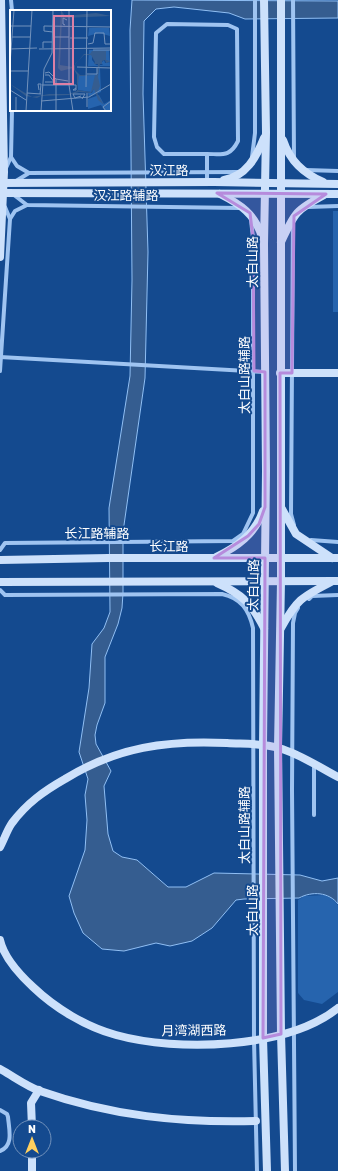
<svg xmlns="http://www.w3.org/2000/svg" width="338" height="1171" font-family="Rubik,'Noto Sans SC',sans-serif">
  <rect width="100%" height="100%" fill="#144a8f"/>
  <g fill="#2664ae">
    <rect x="333" y="211" width="5" height="101"/>
    <polygon points="325,895 332,898 338,905 338,992 322,1004 304,1000 298,993 298,900 304,896"/>
  </g>
  <path fill="#355d90" stroke="#90bff4" d="M132 0 338 1V18L245 19 229 13 174 7 156 9 144 21 143 94 148 252 145 378 123 532V593L122 608 118 624 105 657V703L97 725 95 735 96 744 111 771 104 786 108 834 113 851 122 857 137 860 168 887H186L214 873 300 875 322 881 338 878V904C329 892 312 891 299 898L244 899 236 900 212 928 192 941 170 946 156 943 124 951 102 949 83 933 74 913 69 896 85 850 87 820 85 795 88 779 79 752 89 688 92 644 104 628 110 612 109 508 130 376 132 280 130 30Z"/>
  <g fill="none" stroke-linecap="round" stroke-linejoin="round">
    <g stroke="#9fc4f1" stroke-width="4">
      <polyline points="11,0 12,11"/>
      <polyline points="293,0 294,158"/>
      <path d="M207 154C223 154 230 157 238 141L237 29 228 25 167 24 156 33 154 137 157 147 164 154H207V182"/>
      <polyline points="11,157 17,166 29,173"/>
      <polyline points="252,157 255,133 255,0"/>
      <polyline points="6,168 11,157 12,110"/>
      <polyline points="306,170 338,171"/>
      <polyline points="16,181 29,173 239,172"/>
      <polyline points="14,195 27,205 240,208"/>
      <polyline points="308,207 338,206"/>
      <polyline points="10,219 15,211 27,205"/>
      <polyline points="293,220 291,514 294,525"/>
      <polyline points="0,357 265,372"/>
      <polyline points="0,371 10,219 5,207"/>
      <polyline points="311,540 338,542"/>
      <polyline points="0,550 5,543 233,541 243,534 253,513 253,238 251,220"/>
      <path d="M0 590 5 595 222 594C241 598 249 610 253 628L254 1040 257 1171"/>
      <polyline points="309,599 312,596 338,595"/>
      <polyline points="314,764 314,815"/>
      <path d="M0 1110 7 1114 8 1117C9 1129 14 1146 0 1151"/>
      <polyline points="295,1171 292,790 293,623 295,613 298,608"/>
    </g>
    <g stroke="#cde1fb" stroke-width="8">
      <polyline points="264,0 266,132 264,244 266,471 263,745 263,1038 267,1171"/>
      <polyline points="281,0 281,581 278,747 281,1034 285,1171"/>
      <path d="M283 140C290 161 303 173 323 182"/>
      <path d="M224 180C246 176 256 158 264 138"/>
      <polyline points="0,183 214,182 338,184"/>
      <polyline points="0,193 338,194"/>
      <path d="M220 194C240 204 255 214 262 237"/>
      <path d="M281 242C295 212 296 210 324 195"/>
      <polyline points="0,257 4,172 1,0"/>
      <polyline points="280,373 338,373"/>
      <polyline points="282,509 296,534 332,558"/>
      <path d="M216 557C237 547 255 534 263 511"/>
      <polyline points="0,560 108,558 338,558"/>
      <polyline points="0,582 338,581"/>
      <path d="M217 583C242 594 252 604 264 628"/>
      <path d="M281 628C297 599 302 597 331 582"/>
      <path d="M0 847C4 840 7 830 12 823 27 803 44 791 65 779 117 747 167 740 227 743 244 744 263 743 279 748 300 754 319 767 338 777"/>
      <path d="M0 940C4 958 19 974 33 987 55 1008 86 1027 116 1035 177 1052 287 1049 338 1008"/>
      <path d="M0 1069C13 1076 26 1086 40 1091 111 1116 181 1123 256 1121"/>
      <polyline points="32,1127 31,1103 39,1090"/>
      <polyline points="32,1151 32,1171"/>
    </g>
  </g>
  <path fill="#b68bdc" fill-opacity="0.2" stroke="#b68bdc" stroke-width="3" stroke-linejoin="round" d="M217 193 326 194 294 216 292 373H280L281 1034 263 1038 265 558H214L248 536 259 524 265 507V372L254 371 253 238 250 213Z"/>
  <g text-anchor="middle" stroke-width="4" stroke-linejoin="round" paint-order="stroke">
    <g font-size="13" fill="#fff" stroke="#144a8f">
      <text x="169" y="175">汉江路</text>
      <text x="126" y="200">汉江路辅路</text>
      <text transform="translate(252 262) rotate(-90)" y="5">太白山路</text>
      <text transform="translate(244 375) rotate(-90)" y="5">太白山路辅路</text>
      <text x="97" y="538">长江路辅路</text>
      <text x="169" y="551">长江路</text>
      <text transform="translate(253 585) rotate(-89)" y="5">太白山路</text>
      <text transform="translate(244 825) rotate(-90)" y="5">太白山路辅路</text>
      <text transform="translate(252 910) rotate(-90)" y="5">太白山路</text>
      <text transform="translate(194 1030) rotate(-1)" y="5">月湾湖西路</text>
    </g>
  </g>
  <g transform="translate(10 10)">
    <rect width="101" height="101" fill="#144a8f"/>
    <path d="M99 18 100 26 89 23 78 26 79 18ZM79 40H99L100 56H78ZM82 41 96 43V50L100 52 95 53 94 50 91 53 93 55H86L82 50ZM88 58H90L91 82 79 87 78 83H82L84 78 81 82 68 80V66L87 64ZM89 85 94 94 101 90V101H95L91 95 78 99V89Z" fill="#2664ae" fill-rule="evenodd"/>
    <path d="M51 0 55 6 86 3 101 6 52 8 50 55 63 57 74 44H80L82 41H96V50L101 51 96 53 95 50 92 51V54H95H90L88 67 90 76 87 83 94 95 88 90 84 79 81 83 69 82 59 85 31 86 27 88 16 86 0 74 22 87 39 84H59L67 81V65L63 58 51 61 48 58ZM74 45H81L85 52 84 54H88L87 65H70L65 60V54ZM85 65 81 82 67 80 69 66Z" fill="#355d90" fill-rule="evenodd"/>
    <path fill="none" stroke="#7292bc" stroke-width="1" d="M59 0V75L63 101M101 0V78M55 15 53 14V8L57 10M0 16H21M43 22 34 21V16L101 17M2 27H20M43 27H59M60 28H78M78 34 83 33 85 23H94L95 34H101M33 38V32H42M0 39 27 38M29 39 101 38M83 40H101M0 54 4 0M67 57 101 58M0 61H18M35 63 39 62 46 69 58 71M77 64H87V58M35 72H44L39 65H35M32 75H66V80H63L66 78M76 77 77 0M0 80 16 90M29 80 28 74H31L30 84M17 83 31 84M77 83V97M71 86 65 88 63 84H75L72 89M31 91 79 87 101 74M6 101V87M16 101 22 0M31 101 34 59 42 43 43 0M46 101V69M96 101 93 97 101 91"/>
    <path fill="#dd80a5" fill-opacity="0.15" stroke="#dd80a5" stroke-width="2" d="M44 6H63V74H44Z"/>
    <rect width="101" height="101" fill="none" stroke="#fff" stroke-width="2"/>
  </g>
  <g transform="translate(32 1139)"><circle r="19" fill="#144a8f" stroke="#7292bc"/>
  <path d="M0-3L7 15L0 10L-7 15Z" fill="#ffd05e"/>
  <text y="-6" font-size="11" font-weight="bold" text-anchor="middle" fill="#ffffff">N</text>
  </g>
</svg>
